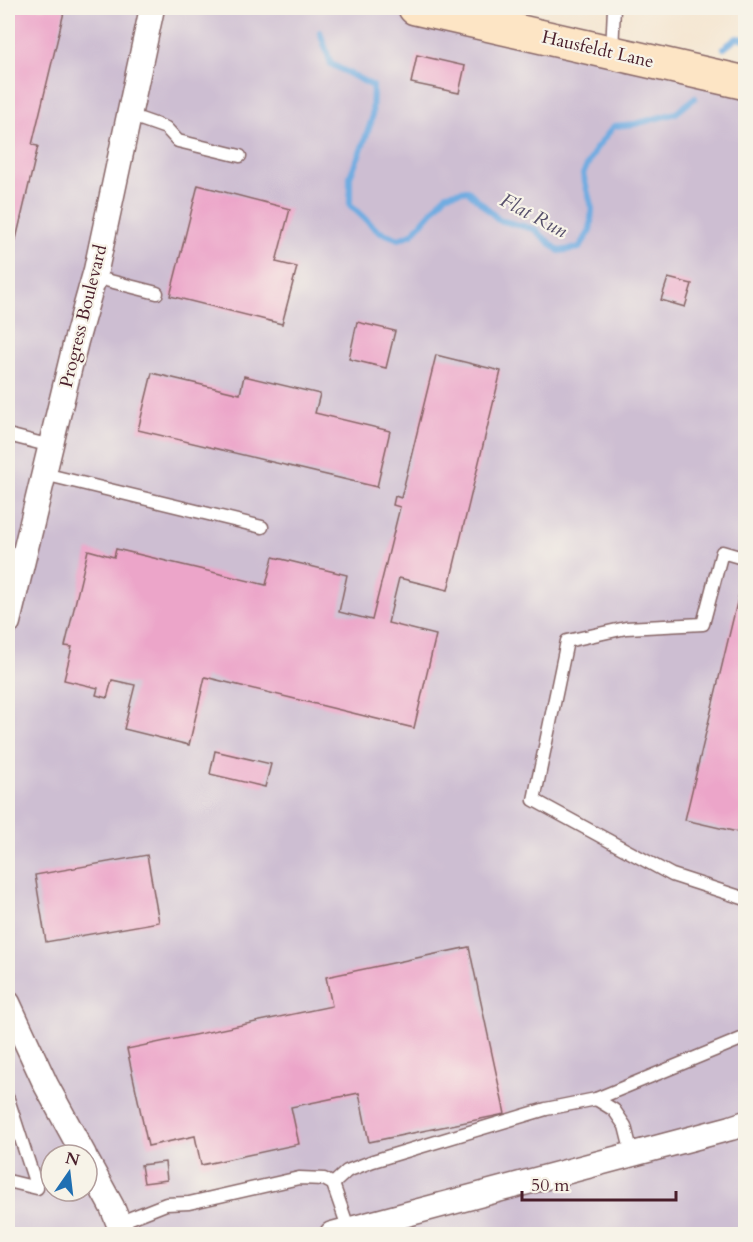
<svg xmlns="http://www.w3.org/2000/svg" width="753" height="1242" font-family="Cardo,serif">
  <rect width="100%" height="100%" fill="#f7f3e8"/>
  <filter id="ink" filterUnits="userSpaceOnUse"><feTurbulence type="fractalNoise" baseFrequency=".0167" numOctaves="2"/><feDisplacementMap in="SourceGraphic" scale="12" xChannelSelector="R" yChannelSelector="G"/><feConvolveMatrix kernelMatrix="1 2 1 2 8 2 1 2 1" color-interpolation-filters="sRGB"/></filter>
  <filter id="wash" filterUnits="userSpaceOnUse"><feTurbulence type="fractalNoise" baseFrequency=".008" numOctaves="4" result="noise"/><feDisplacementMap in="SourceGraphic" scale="24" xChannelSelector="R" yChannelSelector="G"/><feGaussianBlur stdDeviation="1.35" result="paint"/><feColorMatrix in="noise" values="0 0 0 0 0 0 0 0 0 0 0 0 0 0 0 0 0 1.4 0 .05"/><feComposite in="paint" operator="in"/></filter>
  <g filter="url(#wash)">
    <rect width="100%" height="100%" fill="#f5e7d3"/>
    <path fill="#cdbed2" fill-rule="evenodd" d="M8 8H415L745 83V1234H8ZM51 1155H87V1191H51Z"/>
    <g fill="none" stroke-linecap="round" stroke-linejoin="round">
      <g stroke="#6face1" stroke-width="6">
        <polyline points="320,32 331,64 373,86 372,119 362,148 350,176 350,205 378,231 399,239 412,234 447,194 467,190 499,220 534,229 559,251 579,248 590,231 592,209 583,174 595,150 614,126 635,124 676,113 695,98"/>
        <polyline points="724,48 737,38 746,39"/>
      </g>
    </g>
    <g id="blocks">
      <g fill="#eca5c9">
        <polygon points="8,8 65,8 32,145 38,146 13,252 8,251"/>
        <polygon points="417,55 465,66 459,93 411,83"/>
        <polygon points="198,185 290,209 276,262 297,267 282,324 170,296"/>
        <polygon points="668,278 692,284 685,307 661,300"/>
        <polygon points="357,322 395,331 386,368 349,359"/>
        <polygon points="436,355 501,371 448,590 399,578 388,623 436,635 414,728 205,677 189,745 124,729 135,685 112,680 107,698 96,695 98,688 64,680 72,647 65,646 88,550 114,557 116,549 266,585 273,557 347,575 339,612 372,620 400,507 393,505 395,496 401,498"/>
        <polygon points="152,373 240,394 244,376 320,394 315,413 390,431 377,487 138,430"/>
        <polygon points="740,590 746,592 746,834 685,820"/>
        <polygon points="215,751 271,764 265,787 210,774"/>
        <polygon points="147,855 159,922 46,942 35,875"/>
        <polygon points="469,947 505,1114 369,1142 359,1093 291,1107 299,1144 201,1165 195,1136 148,1146 127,1049 332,1006 326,977"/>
        <polygon points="165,1162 167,1180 144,1183 141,1165"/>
      </g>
    </g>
  </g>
  <g filter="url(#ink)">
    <use href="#blocks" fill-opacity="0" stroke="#866566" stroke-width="1.5"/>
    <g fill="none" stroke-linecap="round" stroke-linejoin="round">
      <g stroke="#866566" stroke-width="15">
        <g id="lane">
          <polyline points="612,51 614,8"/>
          <polyline points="129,115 166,128 178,141 240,156"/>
          <polyline points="94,277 157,293"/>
          <polyline points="8,435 51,446"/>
          <polyline points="44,474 262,527"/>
          <polyline points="746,559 722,552 703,624 626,628 567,641 534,800 672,875 746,899"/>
          <polyline points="8,1099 37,1188 8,1181"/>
          <polyline points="596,1099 614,1110 625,1126 632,1154"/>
          <polyline points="333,1184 347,1171 373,1161 546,1109 596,1099 746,1037"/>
          <polyline points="118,1223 166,1204 189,1203 299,1178 324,1179 333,1184 349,1230"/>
        </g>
      </g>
      <g stroke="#866566" stroke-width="27">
        <g id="street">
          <polyline points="8,622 76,341 96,270 152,8"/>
          <polyline points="8,1003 46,1085 84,1155"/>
          <polyline points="87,1161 112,1207 123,1234"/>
          <polyline points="332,1234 731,1128 746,1123"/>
        </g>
      </g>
      <g stroke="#866566" stroke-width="36">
        <polyline id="secondary" points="415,8 746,83"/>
      </g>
      <use href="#lane" stroke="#fff" stroke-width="12"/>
      <use href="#street" stroke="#fff" stroke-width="24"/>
      <use href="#secondary" stroke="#fde5c5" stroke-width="33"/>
    </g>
  </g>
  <g text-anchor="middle" stroke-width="4.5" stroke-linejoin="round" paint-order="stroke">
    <g font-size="18" fill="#4a1f2b" stroke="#f7f3e8">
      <text transform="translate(598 49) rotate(13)" y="6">Hausfeldt Lane</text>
      <text transform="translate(83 316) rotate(-76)" y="6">Progress Boulevard</text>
    </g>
    <g font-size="20" font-style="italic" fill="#57506b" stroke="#f7f3e8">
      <text transform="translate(534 215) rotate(28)" y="7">Flat Run</text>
    </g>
  </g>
  <rect width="753" height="1242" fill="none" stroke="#f7f3e8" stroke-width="30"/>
  <g transform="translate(69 1173) rotate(14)"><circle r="28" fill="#f7f3e8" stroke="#b29e9c" stroke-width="1.5"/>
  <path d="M0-4.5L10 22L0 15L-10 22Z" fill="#1f6fb2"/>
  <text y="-9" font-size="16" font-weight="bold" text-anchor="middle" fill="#4a1f2b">N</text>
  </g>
  <path d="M522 1191v9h154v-9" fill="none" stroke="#4a1f2b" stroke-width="3"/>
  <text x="531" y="1191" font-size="18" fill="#4a1f2b" stroke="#f7f3e8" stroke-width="4.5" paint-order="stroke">50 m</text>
</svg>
